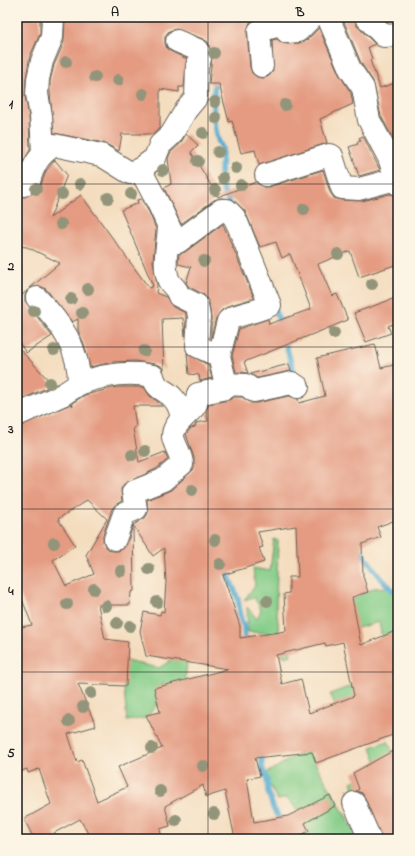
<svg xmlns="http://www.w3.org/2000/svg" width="415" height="856" font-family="'Indie Flower',sans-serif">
  <rect width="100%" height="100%" fill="#fcf5e5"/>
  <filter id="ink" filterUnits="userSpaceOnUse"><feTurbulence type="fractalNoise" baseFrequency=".025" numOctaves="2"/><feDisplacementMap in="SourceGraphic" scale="8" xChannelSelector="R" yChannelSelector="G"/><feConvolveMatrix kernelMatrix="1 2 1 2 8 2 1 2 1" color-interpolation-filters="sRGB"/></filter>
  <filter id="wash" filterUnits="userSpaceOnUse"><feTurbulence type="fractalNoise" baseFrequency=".012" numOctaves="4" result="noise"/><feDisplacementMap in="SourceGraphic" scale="16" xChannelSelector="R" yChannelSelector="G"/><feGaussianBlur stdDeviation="0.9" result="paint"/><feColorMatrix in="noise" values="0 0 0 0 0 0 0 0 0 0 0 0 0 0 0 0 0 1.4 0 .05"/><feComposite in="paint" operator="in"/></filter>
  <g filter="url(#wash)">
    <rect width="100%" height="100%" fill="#f4ddbf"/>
    <g fill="#85cd89" stroke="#507452">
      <polygon points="274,539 278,541 276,605 280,640 288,642 291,655 285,657 275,649 269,633 248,632 247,607 257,619 261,610 254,597 244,600 255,586 253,568 270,571"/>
      <polygon points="390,587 398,598 398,727 346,726 330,694 375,677 387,664 379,622 354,629 352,600 374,588"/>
      <polygon points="180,624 191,627 184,689 163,683 159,702 146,718 127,721 123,680 126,661 159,668 170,661"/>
      <polygon points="388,741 394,756 377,785 358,794 351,782 370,772 376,760 371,747"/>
      <polygon points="307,749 359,839 309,839 300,813 287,798 277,800 265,774"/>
    </g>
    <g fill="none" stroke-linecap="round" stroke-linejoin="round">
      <g stroke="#53acd0" stroke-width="5.5">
        <polyline points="215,78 213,114 218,140 222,148 221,174 223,190 231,206"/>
        <polyline points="273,307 282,326"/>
        <polyline points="284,339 296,379"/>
        <polyline points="359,548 380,577 398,596"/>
        <polyline points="225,568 238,599 241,620 244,626 245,643"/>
        <polyline points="261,750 262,767 267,779 268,792 274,810 283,824"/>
      </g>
    </g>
    <g id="blocks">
      <g fill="#e49b82" fill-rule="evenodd">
        <polygon points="20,17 40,18 40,34 30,56 26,78 25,96 29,117 30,150 20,167 17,167 17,38"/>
        <polygon points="65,17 263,17 250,22 247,32 250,67 252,73 257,77 263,78 269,76 273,71 272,40 277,39 282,43 288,44 299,43 307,40 319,28 339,74 351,93 353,104 320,119 327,143 259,165 255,150 241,153 232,121 229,122 219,84 209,84 212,57 208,42 203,39 176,29 169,31 165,36 165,43 167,49 172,52 187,59 184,87 179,87 179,92 160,89 160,128 153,134 122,134 119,151 104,143 54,133 50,93 50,81 54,65 64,42"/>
        <polygon points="342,17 354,17 357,26 375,44 368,47 372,59 370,60 380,88 398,82 398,148 381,116 373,81 361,63"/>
        <polygon points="186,134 198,145 191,152 218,197 256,182 263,187 269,187 323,170 330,192 334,198 341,200 362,201 390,194 398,196 398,264 359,277 350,251 318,264 332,296 337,294 348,320 244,362 248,373 236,372 232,356 239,329 268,319 269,324 311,309 290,254 282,258 276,242 260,247 245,211 232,199 221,198 214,200 181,224 164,188 171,184 168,158 171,152 180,144"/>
        <polygon points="363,136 380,170 359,176 349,147 358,144 357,142 361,141 359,138"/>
        <polygon points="55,160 67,175 50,218 81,195 149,288 153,286 121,210 138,203 137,200 141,199 149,212 156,229 153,261 157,285 156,293 166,297 173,307 186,313 186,318 185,336 183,318 162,319 164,370 161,366 155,364 135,361 113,362 90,367 84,344 78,330 78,319 72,322 46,289 40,286 30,288 60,263 27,247 17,246 17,196 25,197 36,191 41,185 46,171"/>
        <polygon points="223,224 254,298 231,305 222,310 216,318 211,338 211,318 209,303 203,294 189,287 186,283 191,267 178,264 179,254 185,252"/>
        <polygon points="28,290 25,295 25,301 52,336 26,353 17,339 17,299"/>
        <polygon points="398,297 398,322 388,326 391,333 366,342 354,313"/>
        <path d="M375 344 381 368 398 364V519L377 527 381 537 362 544 363 576 368 592 352 597 361 645 398 630V733L316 763 312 752 255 758 260 776 247 779 254 822 288 816 330 795 335 806 305 823 309 831 293 839H235L225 791 206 797 203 785 165 806 170 826 160 829 162 839H91L80 819 54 833 58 839H34L24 819 51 804 39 769 28 773 27 769 17 773V628L32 625 17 586V427L71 404 73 406 72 403 85 395 117 387H144L150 396 163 406H133L136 427 133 428 139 462 165 452 168 459 156 469 124 484 121 489 122 501 115 505 112 509 103 535V542L106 547 111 551H118L123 549 127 544 133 525 134 591 131 592 130 605H98L105 639 128 642 126 686 78 684 96 726 68 734 77 762 82 760 97 801 127 787 118 767 162 748 146 715 160 712 154 688 228 669 146 656 140 631 144 612 160 615 161 611 164 612 166 582 164 548 153 556 133 525 145 518 148 513 147 500 171 490 194 469V458L186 434 191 428 195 427 196 423 208 421 206 411 209 404 229 400 234 397H242L251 403H256L289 396 298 399 299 403 325 396 317 358ZM87 500 107 519 86 555 94 574 66 586 53 560 75 545 58 519ZM296 526 298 577H289V593L284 594 286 631 240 638V626L223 575 264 562 259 548 263 547 258 532ZM343 642 354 696 309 713 301 679 282 684 276 655 325 643 326 646Z"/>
        <polygon points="17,346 53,385 24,398 17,391"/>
        <polygon points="187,353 208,365 212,378 200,381 199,375 189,374"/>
        <polygon points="289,364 291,371 257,378 250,374"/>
        <polygon points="398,748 398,839 382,839 365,798 362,793 356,791 359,789 353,773"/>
      </g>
    </g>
  </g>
  <g filter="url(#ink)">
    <use href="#blocks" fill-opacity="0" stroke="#686055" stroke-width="1"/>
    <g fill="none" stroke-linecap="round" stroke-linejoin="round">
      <g stroke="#686055" stroke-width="24">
        <g id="street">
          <polyline points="328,17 350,69 363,88 369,120 389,158 398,184"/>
          <polyline points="366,17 384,36 398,35"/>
          <polyline points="262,66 259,31 277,26 286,27 287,32 298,31 312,17"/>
          <polyline points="43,153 41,116 37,94 38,79 42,61 52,37 53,17"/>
          <polyline points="140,169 155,158 160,145 171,135 186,110 196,98 197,66 200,59 198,50 177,41"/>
          <polyline points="266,175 329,155 332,156 342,188 359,189 396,179"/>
          <path d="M17 179 23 185 29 181C34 163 39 156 54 145L101 155 130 173 140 169 160 207 175 240 178 242 221 210H227L234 217 238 225 270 305C261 311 231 315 228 321L219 356 226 384 246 385 254 391 292 383 298 387"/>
          <path d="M169 228C168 244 162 266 169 281 172 287 176 286 179 296L197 305 199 317 197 346 219 356"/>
          <path d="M79 384C102 375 128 371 153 376 157 392 165 388 174 399 179 405 181 412 182 419"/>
          <path d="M17 415 62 395 79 384C80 349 60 322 37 298"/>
          <path d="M115 539 124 514 136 509 133 492 163 480 182 464C181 452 174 445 173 437 172 424 188 415 195 406 197 403 197 398 198 394L226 388V384"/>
          <polyline points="354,803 370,839"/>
        </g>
      </g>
      <use href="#street" stroke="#fff" stroke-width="22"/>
    </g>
    <g fill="#92957a">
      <circle cx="214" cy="53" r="6"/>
      <circle cx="66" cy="62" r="6"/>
      <circle cx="95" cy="77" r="6"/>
      <circle cx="118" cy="80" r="6"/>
      <circle cx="143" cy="94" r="6"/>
      <circle cx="215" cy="102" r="6"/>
      <circle cx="285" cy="105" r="6"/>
      <circle cx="216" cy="118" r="6"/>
      <circle cx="203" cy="133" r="6"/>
      <circle cx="218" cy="152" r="6"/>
      <circle cx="198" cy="161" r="6"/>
      <circle cx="236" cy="168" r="6"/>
      <circle cx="163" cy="170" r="6"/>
      <circle cx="223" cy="178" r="6"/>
      <circle cx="80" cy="184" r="6"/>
      <circle cx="241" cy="185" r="6"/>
      <circle cx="36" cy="189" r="6"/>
      <circle cx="215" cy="190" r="6"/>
      <circle cx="62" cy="194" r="6"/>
      <circle cx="131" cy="194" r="6"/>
      <circle cx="108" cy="198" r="6"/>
      <circle cx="304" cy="209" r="6"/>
      <circle cx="61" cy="224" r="6"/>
      <circle cx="338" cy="254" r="6"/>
      <circle cx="204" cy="261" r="6"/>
      <circle cx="372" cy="284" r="6"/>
      <circle cx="88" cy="289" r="6"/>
      <circle cx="71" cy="299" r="6"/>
      <circle cx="34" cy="311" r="6"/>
      <circle cx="82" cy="313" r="6"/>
      <circle cx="334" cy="333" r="6"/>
      <circle cx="54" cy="350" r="6"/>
      <circle cx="144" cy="351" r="6"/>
      <circle cx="50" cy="383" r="6"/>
      <circle cx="145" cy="451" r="6"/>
      <circle cx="132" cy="455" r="6"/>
      <circle cx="192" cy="490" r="6"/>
      <circle cx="215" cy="540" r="6"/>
      <circle cx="54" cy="543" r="6"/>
      <circle cx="220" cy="564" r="6"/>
      <circle cx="149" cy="569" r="6"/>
      <circle cx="121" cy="571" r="6"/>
      <circle cx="94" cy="589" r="6"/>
      <circle cx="267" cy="601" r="6"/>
      <circle cx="157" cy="602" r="6"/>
      <circle cx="67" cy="604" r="6"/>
      <circle cx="106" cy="606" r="6"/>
      <circle cx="117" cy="623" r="6"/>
      <circle cx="130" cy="626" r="6"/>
      <circle cx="91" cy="693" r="6"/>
      <circle cx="83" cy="707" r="6"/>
      <circle cx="69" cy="721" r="6"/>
      <circle cx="152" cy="748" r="6"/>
      <circle cx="203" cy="766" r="6"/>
      <circle cx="160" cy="791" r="6"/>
      <circle cx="214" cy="814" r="6"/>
      <circle cx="176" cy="820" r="6"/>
    </g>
  </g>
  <path fill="none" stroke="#1c1c1c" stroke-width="1" stroke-opacity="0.55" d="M208 17V839M17 184H398M17 347H398M17 509H398M17 672H398"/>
  <rect width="415" height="856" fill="none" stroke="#fcf5e5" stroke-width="44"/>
  <rect x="22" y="22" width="371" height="812" fill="none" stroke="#1c1c1c" stroke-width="1.5"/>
  <g font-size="13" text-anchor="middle" font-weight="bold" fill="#1c1c1c">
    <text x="115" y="16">A</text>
    <text x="300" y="16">B</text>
    <text x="11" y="108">1</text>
    <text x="11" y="270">2</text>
    <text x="11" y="433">3</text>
    <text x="11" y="595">4</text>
    <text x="11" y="757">5</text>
  </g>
</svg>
